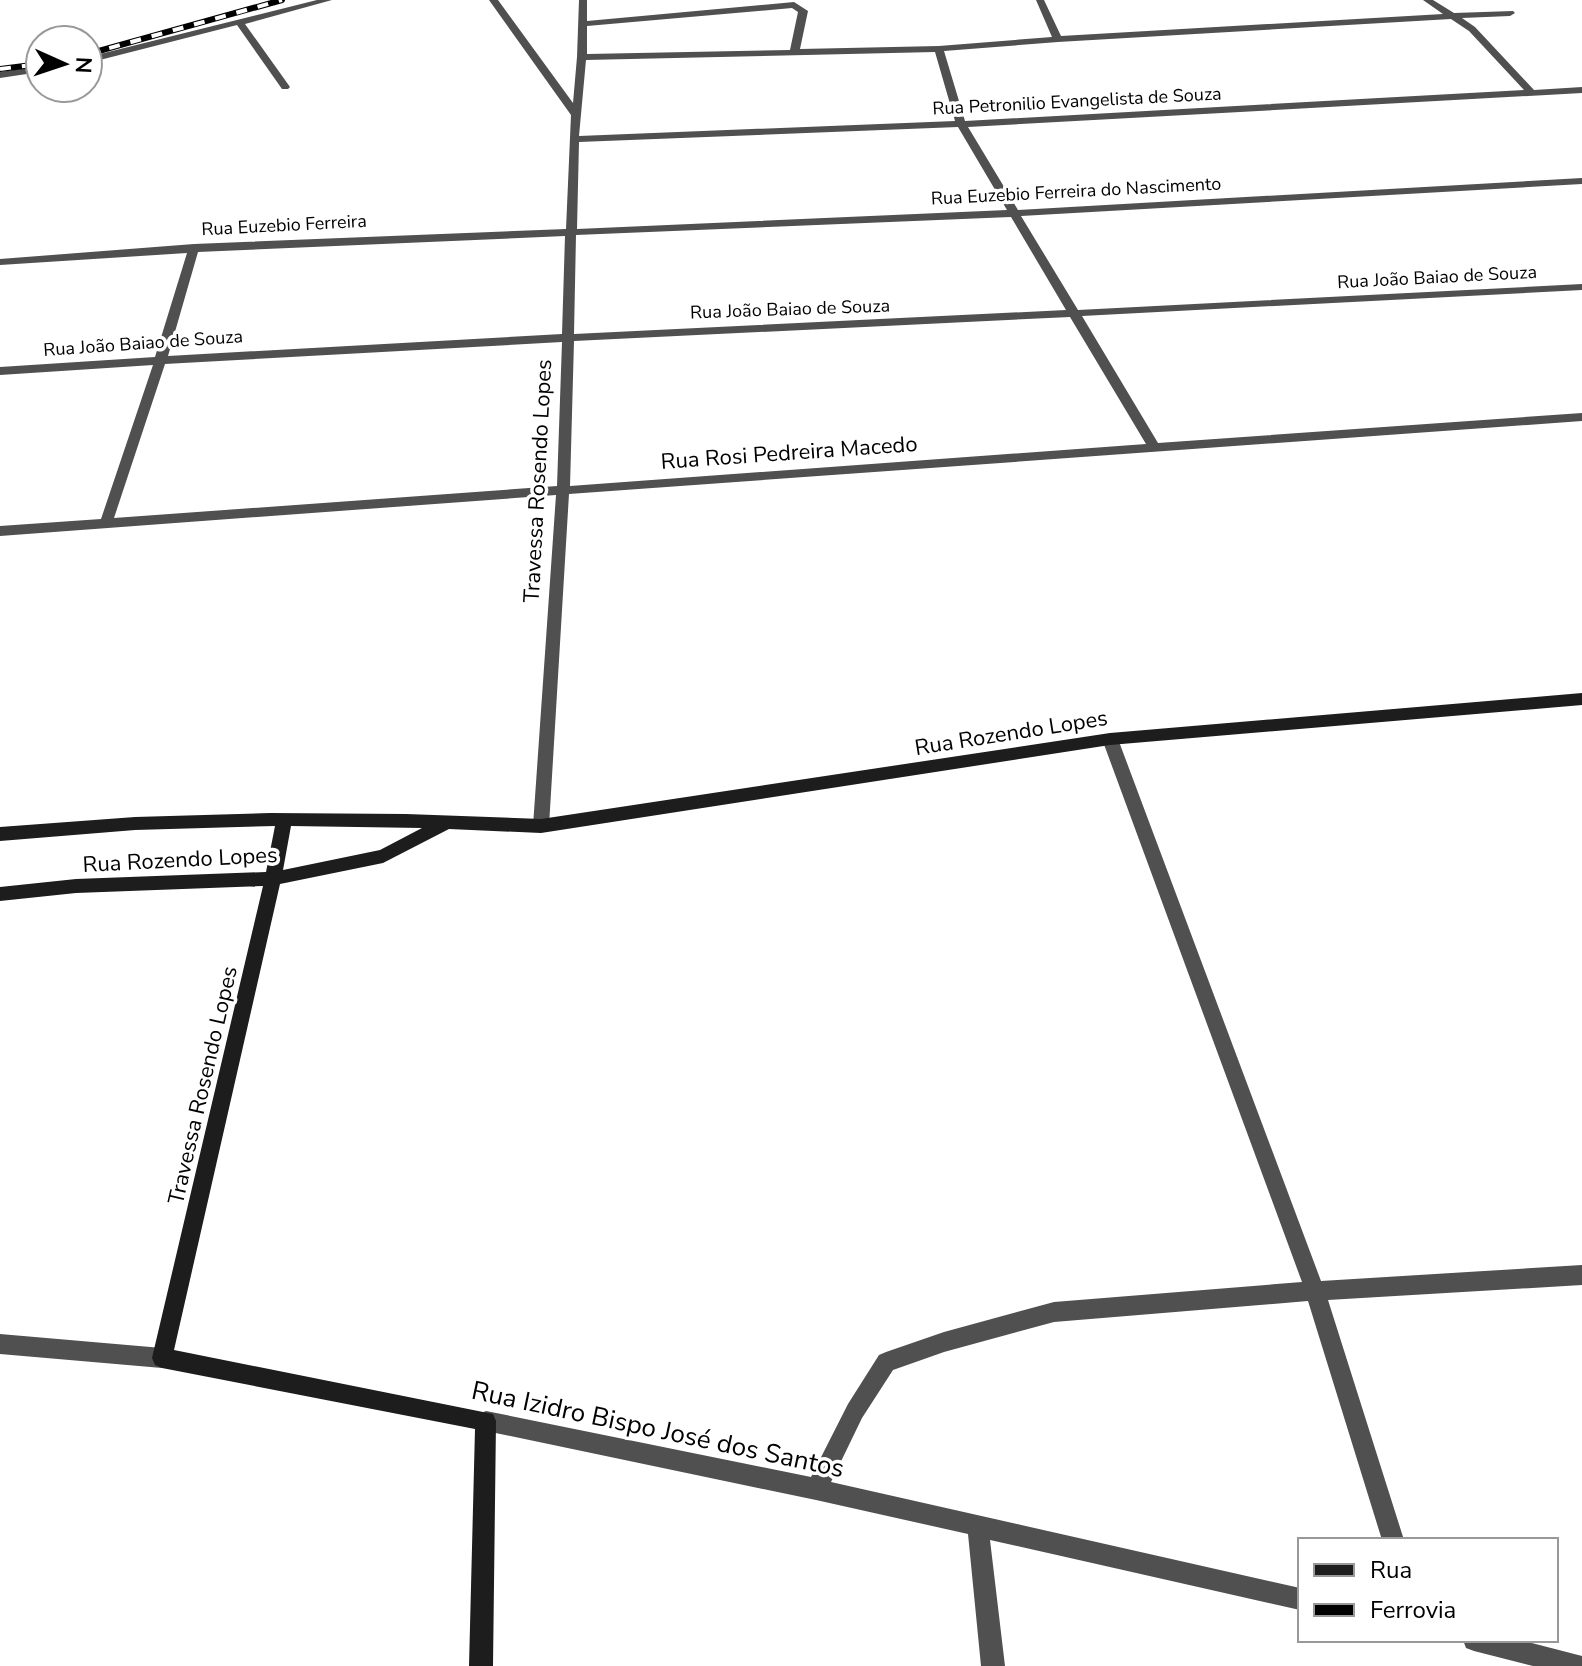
<svg xmlns="http://www.w3.org/2000/svg" width="1582" height="1666" font-family="'Nunito Sans',sans-serif">
  <rect width="100%" height="100%" fill="#fff"/>
  <g fill="none" stroke-linecap="round" stroke-linejoin="round">
    <g fill="#505050" fill-rule="evenodd">
      <polygon points="317,0 332,0 245,24 290,87 288,89 282,89 237,25 88,63 88,57"/>
      <path d="M489 0H498L573 103 577 57 579 0H587V21L794 2 808 11 800 49 939 46 1052 37 1036 0H1044L1061 36 1443 14 1423 0H1433L1454 13 1513 11 1515 13 1510 16 1462 18 1475 27 1534 90 1582 87V93L968 127 1018 210 1582 178V184L1021 216 1078 310 1582 284V290L1082 316 1158 443 1582 413V421L569 494 549 826 547 831H535L533 826 556 495 0 536V526L101 519 153 365 0 375V367L155 357 187 253 0 265V259L194 244 566 229 571 115ZM792 8 798 12 790 50 587 54V26ZM1451 19 1469 31 1524 90 965 121 944 51 1058 42ZM935 52 955 121 579 136 586 60ZM958 127 1007 210 577 229 579 142ZM1011 217 1066 310 574 334 576 235ZM565 236 562 334 168 356 198 252ZM1070 317 1146 444 570 486 574 341ZM562 342 557 486 114 518 165 364Z"/>
      <polygon points="40,66 40,72 0,78 0,72"/>
      <polygon points="1110,733 1118,739 1321,1281 1582,1265 1582,1285 1328,1300 1404,1540 1382,1540 1308,1301 1054,1322 944,1352 893,1370 862,1418 831,1482 1300,1588 1300,1610 990,1540 1005,1666 981,1666 968,1534 816,1500 486,1431 479,1428 476,1421 479,1414 486,1411 811,1477 848,1404 879,1355 886,1352 944,1332 1054,1302 1302,1282 1102,739"/>
      <polygon points="0,1334 162,1348 169,1351 172,1358 169,1365 162,1368 0,1354"/>
      <polygon points="1463,1640 1520,1640 1582,1656 1582,1666 1533,1666 1474,1651 1466,1648"/>
    </g>
    <path fill="#1d1d1d" fill-rule="evenodd" d="M1582 693V705L1110 745 541 833 449 829 383 863 280 884 174 1350 493 1414 496 1421 493 1666H469L475 1429 162 1368 155 1365 152 1358 263 886 76 893 0 901V887L76 879 266 872 275 826 135 830 0 841V827L135 817 270 813 406 814 541 819 1110 733ZM291 826 422 828 380 850 283 870Z"/>
    <g stroke="#000" stroke-width="6">
      <g id="rail">
        <polyline points="88,54 282,0"/>
        <polyline points="0,69 40,64"/>
      </g>
    </g>
    <use href="#rail" stroke="#fff" stroke-width="4" stroke-dasharray="11" stroke-linecap="butt"/>
  </g>
  <g text-anchor="middle" stroke-width="7" stroke-linejoin="round" paint-order="stroke">
    <g font-size="18" fill="#000" stroke="#fff">
      <text transform="translate(1077 101) rotate(-3)" y="6">Rua Petronilio Evangelista de Souza</text>
      <text transform="translate(1076 191) rotate(-3)" y="6">Rua Euzebio Ferreira do Nascimento</text>
      <text transform="translate(284 225) rotate(-3)" y="6">Rua Euzebio Ferreira</text>
      <text transform="translate(1437 277) rotate(-3)" y="6">Rua João Baiao de Souza</text>
      <text transform="translate(790 309) rotate(-2)" y="6">Rua João Baiao de Souza</text>
      <text transform="translate(143 343) rotate(-4)" y="6">Rua João Baiao de Souza</text>
    </g>
    <g font-size="22" fill="#000" stroke="#fff">
      <text transform="translate(789 452) rotate(-4)" y="8">Rua Rosi Pedreira Macedo</text>
      <text transform="translate(537 481) rotate(-87)" y="8">Travessa Rosendo Lopes</text>
      <text transform="translate(1011 732) rotate(-9)" y="8">Rua Rozendo Lopes</text>
      <text transform="translate(180 859) rotate(-3)" y="8">Rua Rozendo Lopes</text>
      <text transform="translate(202 1085) rotate(-77)" y="8">Travessa Rosendo Lopes</text>
    </g>
    <g font-size="26" fill="#000" stroke="#fff">
      <text transform="translate(658 1429) rotate(12)" y="9">Rua Izidro Bispo José dos Santos</text>
    </g>
  </g>
  <rect x="1298" y="1538" width="260" height="104" fill="#ffffff" stroke="#999999" stroke-width="2"/>
  <rect x="1314" y="1564" width="40" height="12" fill="#1d1d1d" stroke="#999999" stroke-width="2"/>
  <text x="1370" y="1578" font-size="24" fill="#000000">Rua</text>
  <rect x="1314" y="1604" width="40" height="12" fill="#000000" stroke="#999999" stroke-width="2"/>
  <text x="1370" y="1618" font-size="24" fill="#000000">Ferrovia</text>
  <g transform="translate(64 64) rotate(93)"><circle r="38" fill="#ffffff" stroke="#999999" stroke-width="2"/>
  <path d="M0-6L14 30L0 20L-14 30Z" fill="#000000"/>
  <text y="-12" font-size="22" font-weight="bold" text-anchor="middle" fill="#000000">N</text>
  </g>
</svg>
